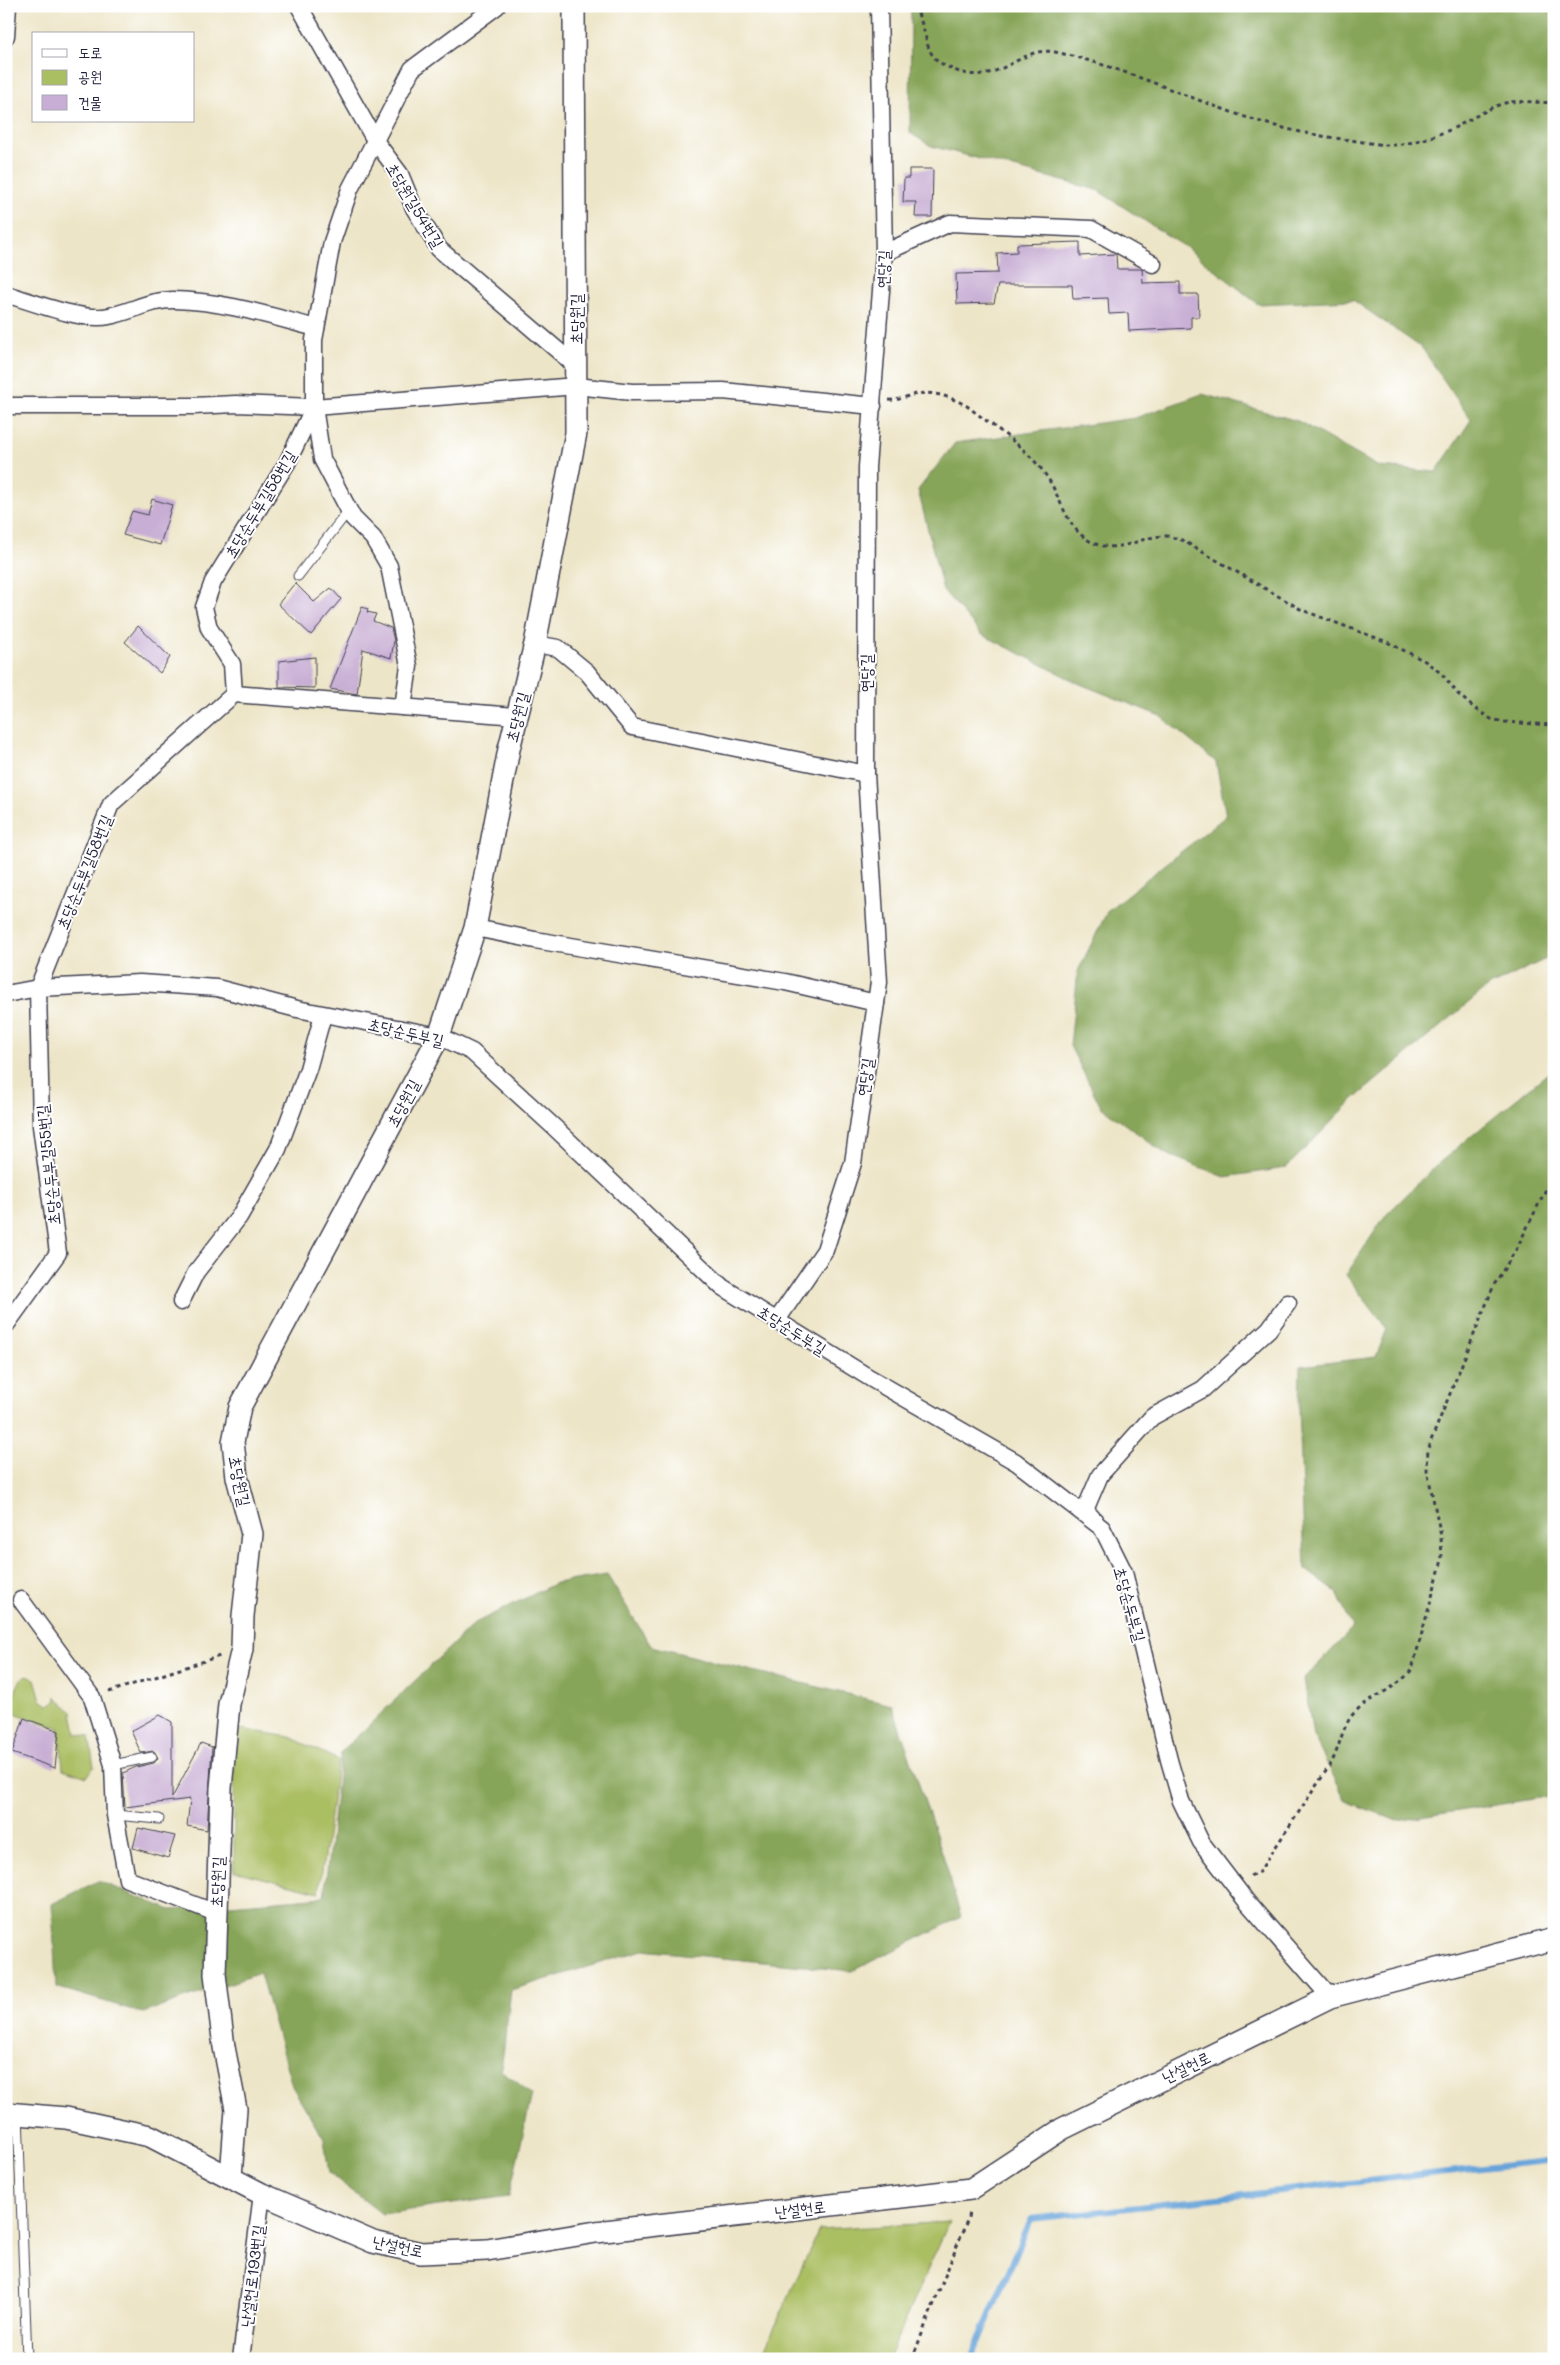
<svg xmlns="http://www.w3.org/2000/svg" width="1560" height="2365" font-family="Mali,'Poor Story',sans-serif">
  <rect width="100%" height="100%" fill="#fff"/>
  <filter id="ink" filterUnits="userSpaceOnUse"><feTurbulence type="fractalNoise" baseFrequency=".02" numOctaves="2"/><feDisplacementMap in="SourceGraphic" scale="10" xChannelSelector="R" yChannelSelector="G"/><feConvolveMatrix kernelMatrix="1 2 1 2 8 2 1 2 1" color-interpolation-filters="sRGB"/></filter>
  <filter id="wash" filterUnits="userSpaceOnUse"><feTurbulence type="fractalNoise" baseFrequency=".0096" numOctaves="4" result="noise"/><feDisplacementMap in="SourceGraphic" scale="20" xChannelSelector="R" yChannelSelector="G"/><feGaussianBlur stdDeviation="1.12" result="paint"/><feColorMatrix in="noise" values="0 0 0 0 0 0 0 0 0 0 0 0 0 0 0 0 0 1.4 0 .05"/><feComposite in="paint" operator="in"/></filter>
  <g filter="url(#wash)">
    <rect width="100%" height="100%" fill="#ede5c7"/>
    <g fill="#aabe62" stroke="#66704e">
      <polygon points="27,1676 35,1679 41,1700 48,1705 57,1701 56,1696 72,1712 76,1734 89,1736 94,1767 87,1777 63,1769 59,1728 17,1714 10,1703 21,1679"/>
      <polygon points="234,1728 290,1737 338,1760 319,1892 234,1871"/>
      <polygon points="949,2222 888,2359 760,2359 819,2230"/>
    </g>
    <g fill="#87a558" stroke="#54644a">
      <polygon points="911,6 1554,6 1554,955 1486,988 1355,1098 1286,1168 1225,1177 1166,1154 1101,1107 1070,1046 1078,971 1108,910 1226,816 1216,762 1160,716 1080,684 981,634 943,590 918,490 955,443 1135,418 1202,394 1298,421 1379,467 1436,472 1471,420 1422,348 1353,300 1258,304 1187,248 1097,190 931,146 910,133"/>
      <polygon points="1554,1068 1554,1792 1545,1797 1397,1821 1346,1801 1313,1736 1304,1679 1353,1628 1337,1593 1305,1569 1299,1407 1300,1366 1376,1357 1387,1329 1346,1275 1385,1216 1440,1162"/>
      <polygon points="607,1575 651,1646 892,1705 944,1858 961,1917 852,1971 643,1950 511,1990 501,2070 532,2094 509,2196 382,2214 329,2173 324,2139 292,2086 260,1973 143,2013 56,1987 52,1904 98,1881 171,1910 324,1897 341,1752 475,1623 556,1583"/>
    </g>
    <g fill="none" stroke-linecap="round" stroke-linejoin="round">
      <polyline stroke="#68a4d9" stroke-width="6" points="971,2359 1031,2219 1554,2160"/>
    </g>
    <g id="blocks">
      <g fill="#c8aed4">
        <polygon points="909,169 933,169 932,217 915,217 916,202 903,202 904,178 909,178"/>
        <polygon points="1080,242 1080,256 1116,254 1117,269 1142,269 1143,283 1180,282 1180,294 1198,294 1199,317 1191,317 1191,328 1129,331 1128,313 1109,314 1108,298 1073,299 1072,285 998,285 994,303 957,304 956,274 998,273 997,253 1017,252 1017,244"/>
        <polygon points="152,499 172,505 160,545 123,535 132,511 148,515"/>
        <polygon points="295,583 314,602 331,588 341,599 311,635 278,604"/>
        <polygon points="362,607 368,609 367,612 376,614 373,621 391,628 394,641 391,658 363,649 357,694 330,689"/>
        <polygon points="138,626 170,657 160,673 125,642"/>
        <polygon points="315,657 315,688 279,687 279,661"/>
        <polygon points="160,1715 172,1722 172,1798 201,1743 212,1747 207,1830 187,1826 190,1799 125,1807 123,1773 136,1767 154,1763 158,1758 154,1751 141,1753 131,1731"/>
        <polygon points="24,1718 59,1731 55,1768 12,1753"/>
        <polygon points="138,1828 175,1836 168,1858 133,1848"/>
      </g>
    </g>
  </g>
  <g filter="url(#ink)">
    <use href="#blocks" fill-opacity="0" stroke="#403f50" stroke-width="1"/>
    <g fill="none" stroke-linecap="round" stroke-linejoin="round">
      <g stroke="#403f50" stroke-width="11">
        <g id="service">
          <polyline points="298,576 349,510"/>
          <polyline points="113,1765 152,1757"/>
          <polyline points="115,1815 159,1819"/>
          <polyline points="18,2114 27,2359"/>
        </g>
      </g>
      <g stroke="#403f50" stroke-width="19">
        <g id="minor">
          <polyline points="299,6 376,142 400,174 414,208 439,249 576,366"/>
          <polyline points="6,36 8,6"/>
          <polyline points="884,253 950,223 1091,229 1153,264"/>
          <path d="M6 294C32 302 84 322 109 316 131 312 152 299 175 300 223 301 270 316 316 328"/>
          <polyline points="6,406 193,406 236,404 314,407 576,386 632,392 723,391 873,406"/>
          <polyline points="314,407 322,459 353,518 373,538 389,566 409,666 403,707"/>
          <polyline points="535,644 558,648 587,672 632,727 866,774"/>
          <polyline points="234,694 517,716"/>
          <polyline points="475,928 535,940 785,982 876,1003"/>
          <polyline points="6,994 38,988 140,983 217,988 297,1009 439,1036 472,1052 555,1128 722,1287 870,1378 1016,1462 1102,1528 1124,1572 1169,1760 1181,1801 1201,1842 1247,1902 1330,1997"/>
          <polyline points="181,1302 196,1272 239,1217 278,1149 308,1069 323,1015"/>
          <polyline points="777,1320 825,1250 853,1163 879,982 866,774 867,467 884,253 879,6"/>
          <polyline points="6,1325 58,1253 41,1126 38,988 111,804 234,694 232,664 209,628 204,607 213,582 287,463 314,407 314,340 332,242 350,189 412,69 497,6"/>
          <polyline points="1095,1521 1085,1510 1100,1475 1152,1417 1203,1389 1269,1329 1288,1303"/>
          <polyline points="21,1600 92,1697 113,1765 115,1815 127,1879 216,1913"/>
          <polyline points="241,2359 262,2194"/>
        </g>
      </g>
      <g stroke="#403f50" stroke-width="24">
        <g id="tertiary">
          <polyline points="6,2113 66,2118 150,2136 262,2194 373,2242 421,2253 487,2250 596,2232 971,2189 1062,2129 1330,1997 1554,1939"/>
          <polyline points="231,2177 236,2109 224,2047 215,1974 221,1788 229,1704 242,1649 243,1616 252,1534 237,1477 233,1442 240,1407 439,1036 475,928 509,749 535,644 576,433 574,6"/>
        </g>
      </g>
      <g stroke="#403f50" stroke-width="3" stroke-dasharray="4 4" stroke-linecap="butt">
        <path d="M915 6C918 14 922 23 924 31 928 46 929 57 944 65 997 95 1017 44 1055 52 1112 64 1167 89 1223 109 1262 124 1302 134 1343 139 1358 141 1373 144 1388 145 1408 145 1429 138 1447 131 1467 123 1484 109 1505 103 1521 99 1538 104 1554 102"/>
        <path d="M889 400C899 401 906 396 916 394 934 391 951 397 967 406 996 429 1029 448 1049 480 1063 503 1069 536 1099 545 1125 552 1143 535 1167 536 1172 537 1177 539 1182 540L1302 610 1387 642 1425 661 1442 674 1458 694 1473 707 1491 719 1503 722 1554 725"/>
        <polyline points="109,1692 220,1656"/>
        <path d="M1250 1876 1259 1872 1330 1765C1340 1749 1341 1727 1354 1713 1371 1695 1397 1690 1412 1669L1442 1560 1441 1536 1427 1470 1428 1448 1494 1285 1517 1248 1554 1173"/>
        <polyline points="912,2359 968,2218 969,2210"/>
      </g>
      <use href="#service" stroke="#fff" stroke-width="9"/>
      <use href="#minor" stroke="#fff" stroke-width="16"/>
      <use href="#tertiary" stroke="#fff" stroke-width="21"/>
    </g>
  </g>
  <g text-anchor="middle" stroke-width="4" stroke-linejoin="round" paint-order="stroke">
    <g font-size="16" fill="#22223b" stroke="#fff">
      <text transform="translate(415 205) rotate(59)" y="6">초당원길54번길</text>
      <text transform="translate(883 269) rotate(-88)" y="6">연당길</text>
      <text transform="translate(576 319) rotate(-90)" y="6">초당원길</text>
      <text transform="translate(260 504) rotate(-59)" y="6">초당순두부길58번길</text>
      <text transform="translate(866 673) rotate(-90)" y="6">연당길</text>
      <text transform="translate(517 717) rotate(-76)" y="6">초당원길</text>
      <text transform="translate(84 872) rotate(-68)" y="6">초당순두부길58번길</text>
      <text transform="translate(406 1032) rotate(13)" y="6">초당순두부길</text>
      <text transform="translate(865 1077) rotate(-82)" y="6">연당길</text>
      <text transform="translate(403 1103) rotate(-62)" y="6">초당원길</text>
      <text transform="translate(48 1165) rotate(-96)" y="6">초당순두부길55번길</text>
      <text transform="translate(792 1330) rotate(32)" y="6">초당순두부길</text>
      <text transform="translate(240 1481) rotate(78)" y="6">초당원길</text>
      <text transform="translate(1130 1604) rotate(74)" y="6">초당순두부길</text>
      <text transform="translate(217 1882) rotate(-88)" y="6">초당원길</text>
      <text transform="translate(1186 2067) rotate(-26)" y="6">난설헌로</text>
      <text transform="translate(800 2209) rotate(-7)" y="6">난설헌로</text>
      <text transform="translate(398 2246) rotate(12)" y="6">난설헌로</text>
      <text transform="translate(252 2276) rotate(-83)" y="6">난설헌로193번길</text>
    </g>
  </g>
  <rect width="1560" height="2365" fill="none" stroke="#fff" stroke-width="25"/>
  <rect x="32" y="32" width="162" height="90" fill="#ffffff" stroke="#a7a7b1"/>
  <rect x="42" y="49" width="25" height="8" fill="#ffffff" stroke="#a7a7b1"/>
  <text x="78" y="58" font-size="15" fill="#22223b">도로</text>
  <rect x="42" y="70" width="25" height="15" fill="#aabe62" stroke="#a7a7b1"/>
  <text x="78" y="82" font-size="15" fill="#22223b">공원</text>
  <rect x="42" y="95" width="25" height="15" fill="#c8aed4" stroke="#a7a7b1"/>
  <text x="78" y="108" font-size="15" fill="#22223b">건물</text>
</svg>
